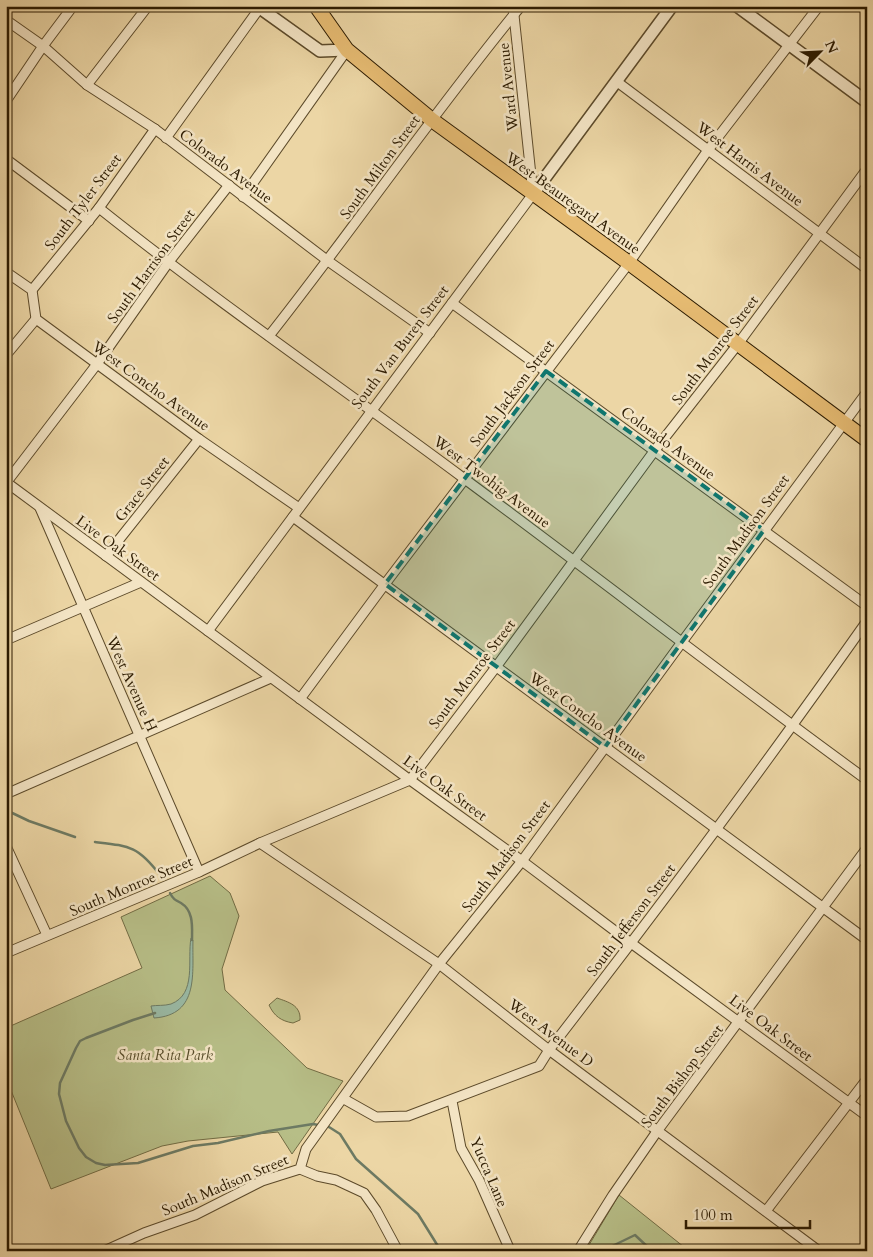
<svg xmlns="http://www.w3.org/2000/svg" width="873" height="1257" font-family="Cardo,serif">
  <rect width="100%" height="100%" fill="#ecd6a5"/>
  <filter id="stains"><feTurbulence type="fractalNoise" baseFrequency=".004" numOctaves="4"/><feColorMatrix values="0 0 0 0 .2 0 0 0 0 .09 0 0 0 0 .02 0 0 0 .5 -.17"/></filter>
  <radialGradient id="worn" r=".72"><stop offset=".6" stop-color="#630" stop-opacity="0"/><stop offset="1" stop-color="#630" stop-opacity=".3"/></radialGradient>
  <g fill="#b7be87" stroke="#726c44">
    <polygon points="210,876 230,893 239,916 222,969 225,990 307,1068 343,1081 292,1154 278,1132 188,1141 162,1146 51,1189 6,1078 6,1028 142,968 121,917"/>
    <path d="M277 998C288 1002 301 1005 300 1020L293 1023C281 1021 274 1016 269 1005Z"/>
    <polygon points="619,1195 689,1251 583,1251 589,1245"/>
  </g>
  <path fill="#99b9a4" stroke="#6d7a63" d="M191 938 193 940C192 972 200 1015 154 1018L151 1006C157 1005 164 1006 171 1004 197 994 187 960 191 938Z"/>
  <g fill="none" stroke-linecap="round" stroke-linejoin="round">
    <g stroke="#6d7a63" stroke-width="2.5">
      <polyline points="6,810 29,821 75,837"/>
      <path d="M95 842C130 846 138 846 160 875"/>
      <path d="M170 893C173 899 175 900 181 903 194 911 192 927 192 940"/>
      <polyline points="155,1013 133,1020 86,1038 80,1041 76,1048 60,1083 59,1094 66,1121 79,1148 86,1157 96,1163 105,1165 138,1163 193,1146 218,1143 269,1131 313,1124 329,1127 340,1134 356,1159 418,1214 441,1251"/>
      <polyline points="602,1251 635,1235 652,1251"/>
    </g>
    <g stroke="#5c4a2a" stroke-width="11">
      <g id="minor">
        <polyline points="6,20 43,46 87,85 155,129 328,261 430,333"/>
        <polyline points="616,81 867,269"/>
        <polyline points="87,85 148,6"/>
        <polyline points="6,101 43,46 73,6"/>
        <polyline points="166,138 261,6"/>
        <polyline points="6,159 89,221"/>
        <polyline points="243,197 347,50"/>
        <path d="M99 208C218 303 344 389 466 480 600 579 732 682 867 780"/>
        <polyline points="6,272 32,290 36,319 199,439 299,508"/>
        <polyline points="32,290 99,208 155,129"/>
        <polyline points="452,303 867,606"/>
        <path d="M269 336C355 227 433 113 521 6"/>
        <polyline points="6,355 36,319"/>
        <polyline points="6,482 410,780 522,861 631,943 867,1116"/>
        <polyline points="6,483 97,364 168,263 229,185"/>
        <polyline points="40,508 199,872"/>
        <polyline points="293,517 867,940"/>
        <polyline points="106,556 199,439"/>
        <polyline points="208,631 533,194 513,6"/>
        <polyline points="6,640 141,582"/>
        <polyline points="300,699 385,584 629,263 708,150 819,6"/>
        <polyline points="6,794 271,678"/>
        <polyline points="260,843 439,964 549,1050 819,1251"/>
        <polyline points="6,846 47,935"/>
        <polyline points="6,953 199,872 260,843 410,780 496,667 655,450 738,344 867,169"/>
        <path d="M344 1099 376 1117 408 1116 539 1066 549 1050C658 909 764 767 867 621"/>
        <polyline points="452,1101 461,1148 479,1180 509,1248 512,1251"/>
        <polyline points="300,1169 317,1176 336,1180 364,1193 376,1210 398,1251"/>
        <polyline points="766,1211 867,1079"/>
        <polyline points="6,1248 7,1251"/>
        <polyline points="104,1251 144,1233 195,1215 262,1181 300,1169 306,1149 439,964 522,861 682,642 867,392"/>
        <polyline points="578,1251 613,1195 658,1130 867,848"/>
      </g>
    </g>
    <g stroke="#5c4a2a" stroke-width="14">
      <g id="tertiary">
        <polyline points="257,6 320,51 347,50"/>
        <polyline points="737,6 867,102"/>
        <polyline points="533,194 672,6"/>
      </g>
    </g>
    <g stroke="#2c1b01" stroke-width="16">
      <polyline id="primary" points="316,6 347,50 432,120 629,263 867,440"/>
    </g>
    <use href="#minor" stroke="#f3e4c4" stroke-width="9"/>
    <use href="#tertiary" stroke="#f3e4c4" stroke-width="11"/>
    <use href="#primary" stroke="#e6bb72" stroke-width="14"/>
  </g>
  <path fill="#0f766e" fill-opacity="0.2" stroke="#0f766e" stroke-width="4" stroke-dasharray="10 6" stroke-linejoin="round" d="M546 371 764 530 605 747 385 584Z"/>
  <g text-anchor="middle" stroke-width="5" stroke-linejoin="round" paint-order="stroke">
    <g font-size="15" fill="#2c1b01" stroke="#f3e4c4">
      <text transform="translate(508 87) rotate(-96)" y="5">Ward Avenue</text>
      <text transform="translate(750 164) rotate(37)" y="5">West Harris Avenue</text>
      <text transform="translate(226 166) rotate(37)" y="5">Colorado Avenue</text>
      <text transform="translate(380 167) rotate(-54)" y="5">South Milton Street</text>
      <text transform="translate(83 202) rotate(-53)" y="5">South Tyler Street</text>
      <text transform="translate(573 203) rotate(36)" y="5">West Beauregard Avenue</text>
      <text transform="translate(151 266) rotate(-54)" y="5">South Harrison Street</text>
      <text transform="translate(400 347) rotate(-53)" y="5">South Van Buren Street</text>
      <text transform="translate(715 350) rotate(-53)" y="5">South Monroe Street</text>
      <text transform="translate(151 386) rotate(36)" y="5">West Concho Avenue</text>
      <text transform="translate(512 393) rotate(-53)" y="5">South Jackson Street</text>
      <text transform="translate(668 443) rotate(36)" y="5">Colorado Avenue</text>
      <text transform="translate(492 482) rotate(37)" y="5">West Twohig Avenue</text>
      <text transform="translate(142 489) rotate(-52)" y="5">Grace Street</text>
      <text transform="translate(746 531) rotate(-54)" y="5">South Madison Street</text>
      <text transform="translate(118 548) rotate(36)" y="5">Live Oak Street</text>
      <text transform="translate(472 674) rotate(-53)" y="5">South Monroe Street</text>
      <text transform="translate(132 684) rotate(66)" y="5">West Avenue H</text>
      <text transform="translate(588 717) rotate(36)" y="5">West Concho Avenue</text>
      <text transform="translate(445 788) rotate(36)" y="5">Live Oak Street</text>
      <text transform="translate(506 856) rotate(-53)" y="5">South Madison Street</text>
      <text transform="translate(131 886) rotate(-23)" y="5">South Monroe Street</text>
      <text transform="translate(631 920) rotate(-53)" y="5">South Jefferson Street</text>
      <text transform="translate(771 1028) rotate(37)" y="5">Live Oak Street</text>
      <text transform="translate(551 1033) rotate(37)" y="5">West Avenue D</text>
      <text transform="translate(682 1076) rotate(-53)" y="5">South Bishop Street</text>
      <text transform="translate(489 1172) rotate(67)" y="5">Yucca Lane</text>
      <text transform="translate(225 1185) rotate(-23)" y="5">South Madison Street</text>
    </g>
    <g font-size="15" font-style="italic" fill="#564c29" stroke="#f3e4c4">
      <text x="165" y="1060">Santa Rita Park</text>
    </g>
  </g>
  <rect width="873" height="1257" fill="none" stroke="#ecd6a5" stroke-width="25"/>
  <rect x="8" y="8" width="858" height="1242" fill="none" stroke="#2c1b01" stroke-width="2.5"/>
  <rect x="12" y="12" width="848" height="1232" fill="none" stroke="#2c1b01"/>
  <g transform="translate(820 52) rotate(66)" stroke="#f3e4c4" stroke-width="4" paint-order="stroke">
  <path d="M0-4L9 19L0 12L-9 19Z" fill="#2c1b01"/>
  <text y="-8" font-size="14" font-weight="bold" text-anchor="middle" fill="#2c1b01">N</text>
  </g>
  <path d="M686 1220v8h124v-8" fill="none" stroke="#2c1b01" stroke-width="2.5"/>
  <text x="693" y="1220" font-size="15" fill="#2c1b01" stroke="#f3e4c4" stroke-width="4" paint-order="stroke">100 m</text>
  <rect width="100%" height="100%" filter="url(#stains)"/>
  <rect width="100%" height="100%" fill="url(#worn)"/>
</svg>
